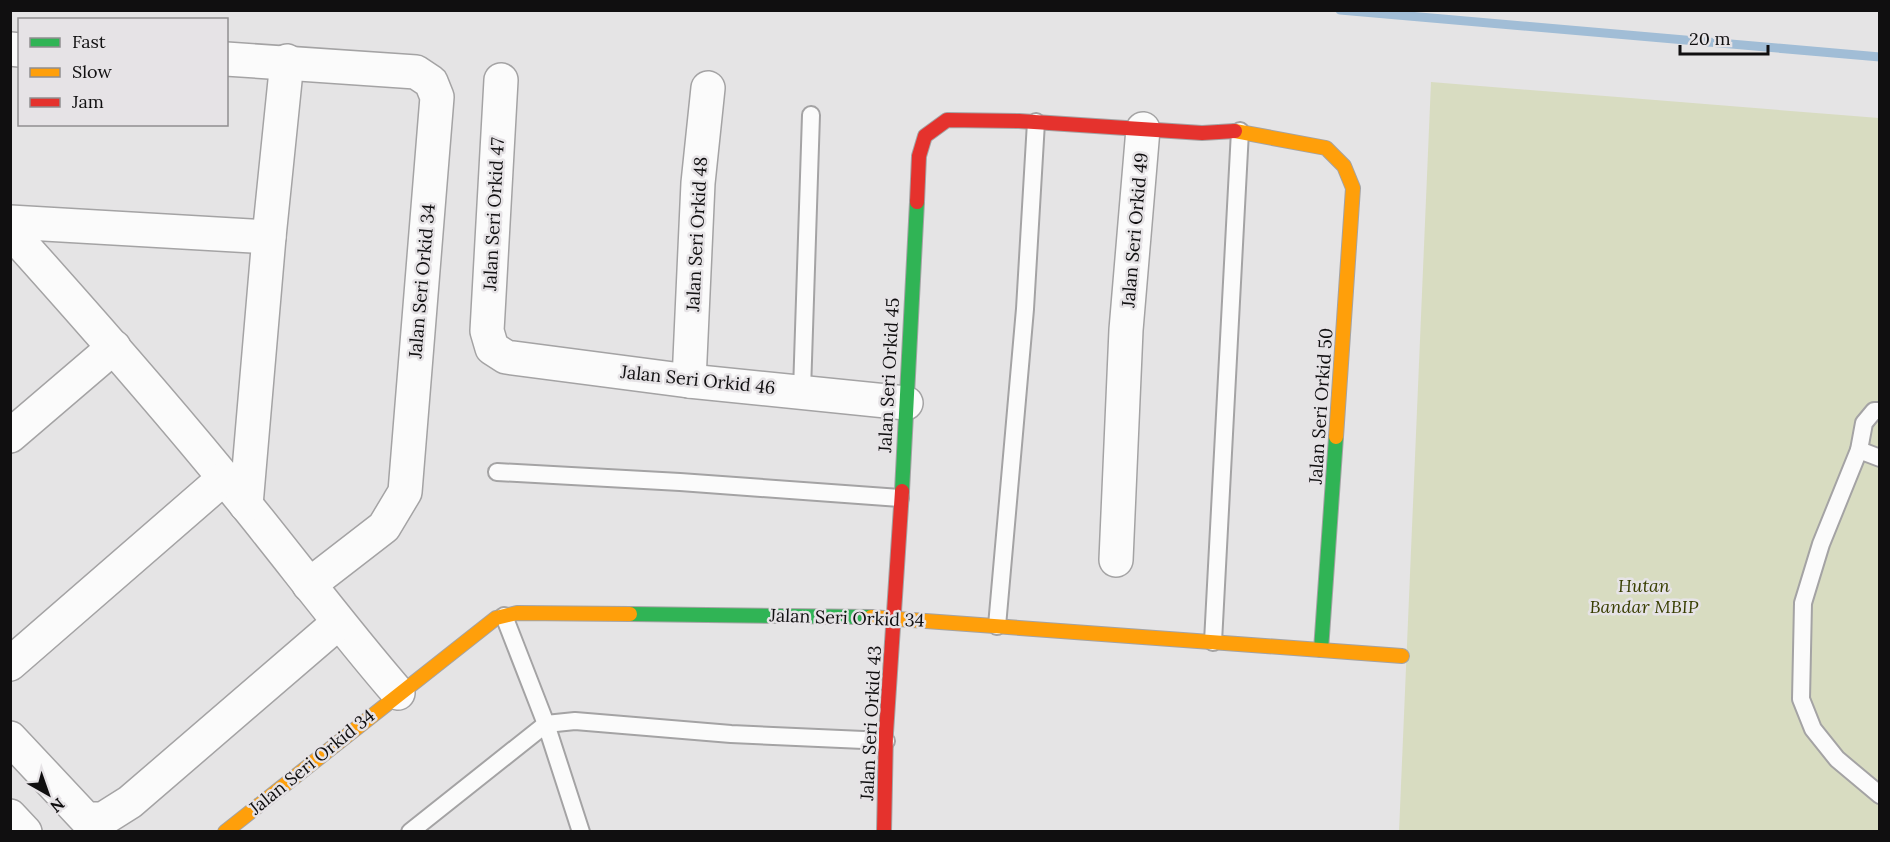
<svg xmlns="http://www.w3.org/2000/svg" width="1890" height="842" font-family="Lora,serif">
  <rect width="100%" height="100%" fill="#e5e4e5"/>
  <polygon fill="#d8dcc1" points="1431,82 1879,118 1879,831 1399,832"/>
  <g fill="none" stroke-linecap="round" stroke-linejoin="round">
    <polyline stroke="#a1bdd6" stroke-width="9" points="1340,10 1880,57"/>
    <g stroke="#a4a3a4" stroke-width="20">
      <g id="lane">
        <polyline points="802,391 811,115"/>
        <polyline points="1880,411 1874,411 1864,423 1859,450 1821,544 1803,603 1801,699 1813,729 1837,759 1880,795"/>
        <polyline points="1859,450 1880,458"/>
        <polyline points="497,472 680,482 900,498"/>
        <polyline points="504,616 546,724 581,832"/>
        <polyline points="997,626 1025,309 1036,122"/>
        <polyline points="1213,642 1240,131"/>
        <polyline points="410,832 546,724 575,721 731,734 886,741"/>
      </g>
    </g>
    <g stroke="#a4a3a4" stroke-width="36">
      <g id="street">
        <polyline points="10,49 20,50"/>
        <polyline points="226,59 416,72 431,82 437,97 405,492 384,527 309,585"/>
        <polyline points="501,80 487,331 492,348 506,357 689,381 906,403"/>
        <polyline points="10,222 269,237"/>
        <path d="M10 231C91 321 171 412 247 506 298 569 345 632 398 693"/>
        <polyline points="689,381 698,183 708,88"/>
        <polyline points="10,436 114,347"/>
        <polyline points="246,505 269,237 287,61"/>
        <polyline points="1116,560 1126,330 1143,129"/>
        <polyline points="10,664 223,479"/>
        <polyline points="10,738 86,819 103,819 130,802 338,623"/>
        <polyline points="10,816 25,832"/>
      </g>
    </g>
    <g stroke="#a4a3a4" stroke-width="16">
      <g id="fast">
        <polyline points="902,491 917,202"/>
        <polyline points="630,614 871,617"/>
        <polyline points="1321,650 1336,437"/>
      </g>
    </g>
    <g stroke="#a4a3a4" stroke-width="16">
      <g id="slow">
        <polyline points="1235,131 1326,148 1344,166 1353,188 1336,437"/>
        <polyline points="871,617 1402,656"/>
        <polyline points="225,832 496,618 517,613 630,614"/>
      </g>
    </g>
    <g stroke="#a4a3a4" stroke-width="16">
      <g id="jam">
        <polyline points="917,202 919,156 925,136 947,120 1019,121 1202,133 1235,131"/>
        <polyline points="884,832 886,733 902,491"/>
      </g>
    </g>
    <use href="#lane" stroke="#fbfbfb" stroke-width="16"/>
    <use href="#street" stroke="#fbfbfb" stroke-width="33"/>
    <use href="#fast" stroke="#30b455" stroke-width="14"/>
    <use href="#slow" stroke="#ff9f0a" stroke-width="14"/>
    <use href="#jam" stroke="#e5322d" stroke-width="14"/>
  </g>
  <g text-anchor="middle" stroke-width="5" stroke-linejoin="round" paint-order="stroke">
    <g font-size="18" fill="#100f10" stroke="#e6e3e6">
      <text transform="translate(494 214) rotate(-87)" y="6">Jalan Seri Orkid 47</text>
      <text transform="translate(1135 230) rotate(-85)" y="6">Jalan Seri Orkid 49</text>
      <text transform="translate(697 234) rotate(-87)" y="6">Jalan Seri Orkid 48</text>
      <text transform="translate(422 281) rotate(-85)" y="6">Jalan Seri Orkid 34</text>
      <text transform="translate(889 375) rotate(-87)" y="6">Jalan Seri Orkid 45</text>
      <text transform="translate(698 380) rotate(6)" y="6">Jalan Seri Orkid 46</text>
      <text transform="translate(1321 406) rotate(-86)" y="6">Jalan Seri Orkid 50</text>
      <text transform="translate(847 618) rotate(2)" y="6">Jalan Seri Orkid 34</text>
      <text transform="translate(871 723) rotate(-87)" y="6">Jalan Seri Orkid 43</text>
      <text transform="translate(312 762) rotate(-39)" y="6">Jalan Seri Orkid 34</text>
    </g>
    <g font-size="18" font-style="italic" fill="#383e01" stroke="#e6e3e6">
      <text x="1644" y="592">Hutan<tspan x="1644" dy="21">Bandar MBIP</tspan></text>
    </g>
  </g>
  <rect width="1890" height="842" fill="none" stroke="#100f10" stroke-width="24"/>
  <rect x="18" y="18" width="210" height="108" fill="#e6e3e6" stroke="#908e90" stroke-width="1.5"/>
  <rect x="30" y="38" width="30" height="9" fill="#30b455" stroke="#908e90" stroke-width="1.5"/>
  <text x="72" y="48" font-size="18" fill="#100f10">Fast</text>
  <rect x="30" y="68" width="30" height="9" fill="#ff9f0a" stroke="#908e90" stroke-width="1.5"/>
  <text x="72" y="78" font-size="18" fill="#100f10">Slow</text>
  <rect x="30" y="98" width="30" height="9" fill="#e5322d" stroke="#908e90" stroke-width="1.5"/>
  <text x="72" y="108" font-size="18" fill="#100f10">Jam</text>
  <g transform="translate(48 794) rotate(140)" stroke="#e6e3e6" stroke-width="4.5" paint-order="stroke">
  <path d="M0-4.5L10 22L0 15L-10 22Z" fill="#100f10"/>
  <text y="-9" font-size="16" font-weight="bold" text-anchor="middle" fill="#100f10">N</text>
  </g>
  <path d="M1680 45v9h88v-9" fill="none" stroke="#100f10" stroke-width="3"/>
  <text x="1689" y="45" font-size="18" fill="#100f10" stroke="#e6e3e6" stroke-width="4.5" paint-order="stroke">20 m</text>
</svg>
